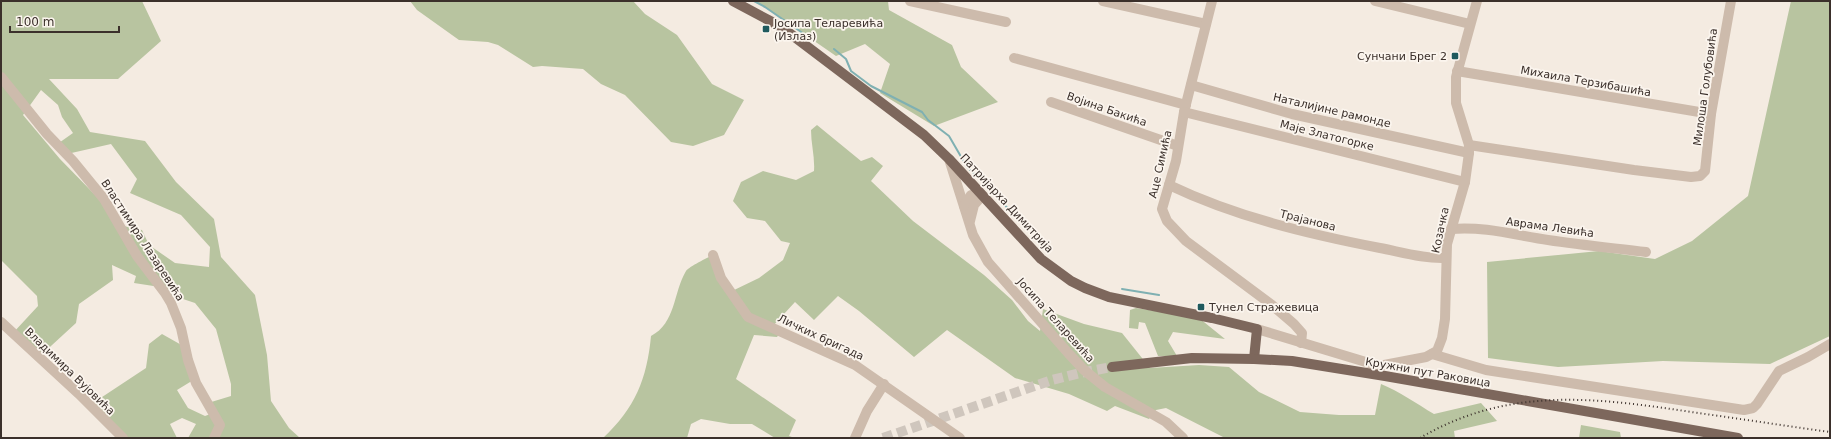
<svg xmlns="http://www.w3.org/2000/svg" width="1831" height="439" font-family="'DejaVu Sans',sans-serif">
  <rect width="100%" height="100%" fill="#f4ebe1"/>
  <g fill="#b8c4a0" fill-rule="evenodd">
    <path d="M1 1H142L161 41 118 79H49L77 109 90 132 145 141 176 182 214 219 221 257 255 295 267 355 271 401 289 428 300 438H188L196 424 182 418 170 424 177 438H122L90 405 146 368 149 344 162 334 185 347 195 379 177 390 188 408 205 416 213 413 208 403 231 396V384L216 329 195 303 165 293 160 287 134 283 136 276 112 265 113 280 79 304 76 323 39 357 13 333 38 306 37 296 1 260ZM41 90 58 105 62 117 73 133 56 145 67 154 111 144 137 179 130 193 181 215 210 247 209 267 175 263 149 245 142 230 119 225 101 201 60 159 23 115Z"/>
    <polygon points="410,1 633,1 645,14 677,35 712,84 744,100 724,135 693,146 671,142 625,95 601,84 583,69 542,66 533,67 498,45 488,42 459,40 417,10"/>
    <polygon points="754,1 888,1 889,10 952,45 961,67 998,102 934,126 880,93 890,64 865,44 836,56 765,7"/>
    <polygon points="1791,1 1830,1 1830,336 1770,364 1663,361 1558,367 1488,358 1487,262 1599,251 1655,259 1692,241 1748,196"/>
    <path d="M817 125 861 161 872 157 883 166 871 181 913 221 984 275 1012 300 1028 321 1040 331 1043 309 1084 324 1122 333 1150 368 1199 365 1229 367 1259 392 1300 412 1339 415H1375L1381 384C1399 391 1417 404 1434 414L1481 403 1497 421 1454 431 1455 438H1225L1166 408 1156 410 1149 419 1115 406 1107 411 1069 394 1015 378 947 330 914 357 859 311 838 296 814 320 795 302 772 327 781 331 777 337 754 335 736 379 796 420 789 436 795 438H775L752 424H730L701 419 691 424 687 438H603C635 408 647 379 651 336 676 323 673 293 686 271 690 266 707 258 713 255L730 292 759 278 783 260 790 243 781 241 765 221 747 218 733 201 741 182 763 171 796 180 814 171C815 157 811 144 811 130Z"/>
    <polygon points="1136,308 1199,318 1225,339 1173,332 1168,341 1177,356 1158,356 1145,323 1139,322 1138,329 1129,328 1130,310"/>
    <polygon points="1581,425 1620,432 1621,438 1579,438"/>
  </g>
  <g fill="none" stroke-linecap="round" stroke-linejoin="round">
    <g stroke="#7fb0b2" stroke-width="2">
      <polyline points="754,1 765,7 804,34"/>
      <polyline points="834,49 846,59 851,71 871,86 922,112 928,120 949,136 967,167 991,189 1003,204 1025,222"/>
      <polyline points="1122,289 1159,295"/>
    </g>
    <polyline stroke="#cfc6bd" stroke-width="10" stroke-dasharray="10 5" stroke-linecap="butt" points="883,438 1052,380 1080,373 1112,367"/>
    <g stroke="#cdbbac" stroke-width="10">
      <polyline points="910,1 1006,22"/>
      <polyline points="1103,1 1206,24"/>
      <polyline points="1212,1 1184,112 1176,161 1162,209 1167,221 1186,241 1272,305 1294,324 1302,333 1301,343"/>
      <polyline points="1375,1 1470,24"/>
      <polyline points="1014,58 1186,105"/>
      <polyline points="1457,71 1711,114"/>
      <polyline points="1,77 47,134 73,161 104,199 137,256 165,293 171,303 181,328 188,360 196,383 220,425 214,438"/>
      <polyline points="1191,85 1292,114 1469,153"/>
      <polyline points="1051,102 1178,146"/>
      <polyline points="1184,112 1465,182"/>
      <polyline points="1469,145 1634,170 1691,177 1700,176 1705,171 1711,114 1731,1"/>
      <polyline points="949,159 973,235 988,262 1069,354 1084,370 1105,387 1166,422 1183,438"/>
      <path d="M1169 185C1236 217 1308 234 1380 248 1401 252 1424 259 1446 258"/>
      <polyline points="964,206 971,195 979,193"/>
      <polyline points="970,221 974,205 982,196"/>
      <path d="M1451 229C1484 226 1515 235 1548 240 1581 245 1613 248 1646 252"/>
      <polyline points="713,255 721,278 748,317 855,365 960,438"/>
      <polyline points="1,322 79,394 123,438"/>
      <polyline points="1257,329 1379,366 1426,357 1437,351 1442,338 1445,319 1447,244 1465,182 1469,153 1469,145 1456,103 1456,77 1477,1"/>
      <polyline points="1432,354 1486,370 1744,410 1753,408 1757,404 1779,371 1808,357 1830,344"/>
      <polyline points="855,438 867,411 884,384"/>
    </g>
    <g stroke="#7d675c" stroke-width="10">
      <polyline points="733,1 774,23 788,32 924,135 949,159 1041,259 1071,281 1085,288 1109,297 1212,318 1257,329 1254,359"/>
      <polyline points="1112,367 1192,358 1254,359 1292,361 1385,376 1738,438"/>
    </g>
    <path stroke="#3b302b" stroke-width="2" stroke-dasharray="1 3" stroke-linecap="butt" d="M1420 438C1510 385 1599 398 1698 413 1742 419 1786 426 1830 432"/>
  </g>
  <g fill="#1f5a5e" stroke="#fbf5ee" stroke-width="1.5">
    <rect x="762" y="25" width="8" height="8" rx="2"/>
    <rect x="1451" y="52" width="8" height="8" rx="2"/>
    <rect x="1197" y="303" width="8" height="8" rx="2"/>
  </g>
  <g text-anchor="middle" stroke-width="3.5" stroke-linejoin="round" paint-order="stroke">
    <g font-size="11" fill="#3b302b" stroke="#fbf5ee" text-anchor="start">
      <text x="774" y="27">Јосипа Теларевића<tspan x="774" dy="13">(Излаз)</tspan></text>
      <text x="1447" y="60" text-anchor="end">Сунчани Брег 2</text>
      <text x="1209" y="311">Тунел Стражевица</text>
    </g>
    <g font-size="11" fill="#3b302b" stroke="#fbf5ee">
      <text transform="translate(1586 81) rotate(10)" y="4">Михаила Терзибашића</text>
      <text transform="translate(1705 87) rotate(-82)" y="4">Милоша Голубовића</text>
      <text transform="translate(1107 109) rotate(19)" y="4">Војина Бакића</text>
      <text transform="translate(1332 110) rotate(13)" y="4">Наталијине рамонде</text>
      <text transform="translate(1327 135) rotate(14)" y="4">Маје Златогорке</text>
      <text transform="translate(1160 164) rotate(-77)" y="4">Аце Симића</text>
      <text transform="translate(1007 203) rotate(47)" y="4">Патријарха Димитрија</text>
      <text transform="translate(1308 220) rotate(14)" y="4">Трајанова</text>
      <text transform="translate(1550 227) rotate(8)" y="4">Аврама Левића</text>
      <text transform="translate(1440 230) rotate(-78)" y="4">Козачка</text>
      <text transform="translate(143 240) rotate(57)" y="4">Властимира Лазаревића</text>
      <text transform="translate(1056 320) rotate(48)" y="4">Јосипа Теларевића</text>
      <text transform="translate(821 337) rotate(25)" y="4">Личких бригада</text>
      <text transform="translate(70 371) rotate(44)" y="4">Владимира Вујовића</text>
      <text transform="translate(1428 372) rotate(10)" y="4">Кружни пут Раковица</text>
    </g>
  </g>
  <rect width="1831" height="439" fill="none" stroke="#3b302b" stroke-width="4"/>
  <path d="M10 26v6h109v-6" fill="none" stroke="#3b302b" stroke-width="2"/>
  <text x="16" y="26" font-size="12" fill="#3b302b" stroke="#fbf5ee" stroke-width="3" paint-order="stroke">100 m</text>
</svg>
